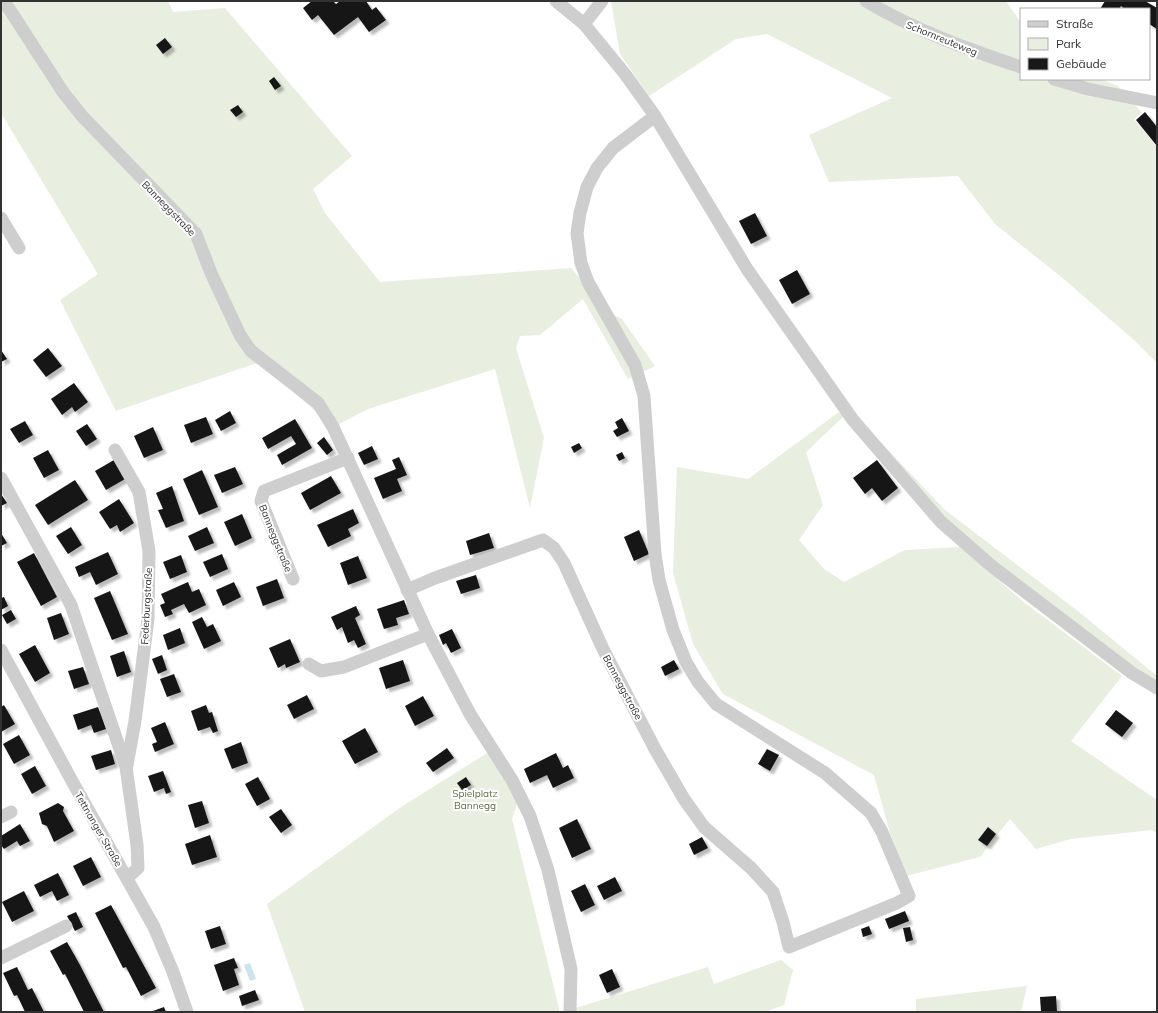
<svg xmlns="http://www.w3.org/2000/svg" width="1158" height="1013" font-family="Mulish,sans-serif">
  <defs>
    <filter id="shadow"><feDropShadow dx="3.5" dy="3.5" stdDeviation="1" flood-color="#0004"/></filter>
  </defs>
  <rect width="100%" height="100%" fill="#fff"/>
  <g fill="#e8eee0">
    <polygon points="1,1 168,1 173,12 225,8 352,156 313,189 325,213 380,282 571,268 610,313 622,319 655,366 628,379 583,299 540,335 520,336 516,348 544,438 530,508 495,369 368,409 333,427 260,362 116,411 60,300 98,274 1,113"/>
    <polygon points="611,1 1006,1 1021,23 1021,79 1100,79 1118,86 1142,113 1134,119 1157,148 1157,363 1135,341 1065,280 996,225 958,176 829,182 809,135 892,98 767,34 736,39 649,96 620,54"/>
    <polygon points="839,412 844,416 806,452 823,505 799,540 824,569 844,582 905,550 960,547 1025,603 1122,676 1071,741 1157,800 1157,833 1151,830 1071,839 1036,849 1010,819 980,857 906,876 890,833 874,775 723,694 693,644 673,573 677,467 748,479"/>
    <polygon points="871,432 945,510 1079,612 1157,676 1157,685 990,559 947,522"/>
    <polygon points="489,752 505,777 517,804 512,819 560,1012 305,1012 267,904 401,807"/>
    <polygon points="781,960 793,970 784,1005 765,1012 563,1012 708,967 714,984"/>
    <polygon points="1027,986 1021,1012 916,1012 916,999"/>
  </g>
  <polygon fill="#cde3ed" points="250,963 256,979 250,981 244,965"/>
  <g fill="#181818" filter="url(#shadow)">
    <polygon points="312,1 333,1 336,4 340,1 366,1 372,10 376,7 386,20 369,32 358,17 334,35 318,15 312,20 303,8"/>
    <polygon points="1105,1 1145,1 1157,8 1157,29 1149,24 1149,9 1125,9 1121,6 1119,9 1100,9"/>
    <polygon points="165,38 172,47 163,54 156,45"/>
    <polygon points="274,77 281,86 275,90 269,81"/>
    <polygon points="238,105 243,112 236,117 230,110"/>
    <polygon points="1145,112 1157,127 1157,146 1136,120"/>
    <polygon points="755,213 767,236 751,244 739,221"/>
    <polygon points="797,270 810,294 792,304 779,280"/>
    <polygon points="48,348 62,366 46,377 33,360"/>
    <polygon points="1,350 7,359 1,362"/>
    <polygon points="74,383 88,402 75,412 72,407 62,415 51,399"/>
    <polygon points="230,411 236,423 221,431 215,420"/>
    <polygon points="206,417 213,434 191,443 184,425"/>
    <polygon points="622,418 629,431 617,437 613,431 618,428 615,422"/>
    <polygon points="295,419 312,448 282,465 277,455 296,444 291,436 268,449 262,438"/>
    <polygon points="25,421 33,435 19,443 10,429"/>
    <polygon points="87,424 97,439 86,446 76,431"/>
    <polygon points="153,427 163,450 144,458 134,436"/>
    <polygon points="324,437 333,450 327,455 317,443"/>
    <polygon points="579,443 582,448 574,453 571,447"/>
    <polygon points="372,446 378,459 364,465 358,453"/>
    <polygon points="48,450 59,470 44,478 33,458"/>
    <polygon points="622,452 625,458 619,461 616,455"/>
    <polygon points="399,457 407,475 397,479 402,491 383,499 374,478 396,469 392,460"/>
    <polygon points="114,460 125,479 106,490 95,471"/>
    <polygon points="877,460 898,488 882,501 872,488 865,494 853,478"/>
    <polygon points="235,467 243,484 222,493 214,475"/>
    <polygon points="202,470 218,507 199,515 183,479"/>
    <polygon points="331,476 341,493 310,510 301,493"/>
    <polygon points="75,480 88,500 48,525 35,505"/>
    <polygon points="172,486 184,521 166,528 158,510 163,509 156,493"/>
    <polygon points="1,494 7,503 1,506"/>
    <polygon points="119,499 134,523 120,532 117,525 110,529 99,512"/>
    <polygon points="353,509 359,523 348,529 351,536 328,547 317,525"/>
    <polygon points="242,514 252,538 235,546 224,522"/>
    <polygon points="71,527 82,545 68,554 56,536"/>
    <polygon points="207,527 214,543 195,551 188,536"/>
    <polygon points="639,530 649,554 634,561 624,537"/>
    <polygon points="1,533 7,543 1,546"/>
    <polygon points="489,533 494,548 470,555 466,541"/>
    <polygon points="108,552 118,574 96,585 90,572 79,577 75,567"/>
    <polygon points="34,553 57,597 41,606 17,562"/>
    <polygon points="222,554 228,569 210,577 203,562"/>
    <polygon points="181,555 187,572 170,579 163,562"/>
    <polygon points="358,556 367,578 348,585 340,563"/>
    <polygon points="476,575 480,588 461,594 456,581"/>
    <polygon points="277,579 284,598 263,606 256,587"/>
    <polygon points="188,582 192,592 199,589 206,605 189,613 184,604 171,610 173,614 165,617 160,605 165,603 161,594"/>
    <polygon points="234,582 241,597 223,606 216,590"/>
    <polygon points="110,591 128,634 112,640 94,598"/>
    <polygon points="4,597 8,606 1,610 1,598"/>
    <polygon points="404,600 409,614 396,618 398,625 384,629 377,609"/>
    <polygon points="356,606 360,615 355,618 366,644 358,648 354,640 348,643 342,627 337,630 331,617"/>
    <polygon points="11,610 16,619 7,624 2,615"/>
    <polygon points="61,613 69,634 54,640 47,618"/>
    <polygon points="202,617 207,627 213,624 221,641 204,649 192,622"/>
    <polygon points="180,628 185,643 168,650 163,635"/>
    <polygon points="452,629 461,648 451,653 446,643 443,645 439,635"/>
    <polygon points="290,639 300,662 286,668 285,664 278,668 269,648"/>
    <polygon points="35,645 50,673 35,682 19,654"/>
    <polygon points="124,651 131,672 117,677 110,656"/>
    <polygon points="162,655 167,670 158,674 152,659"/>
    <polygon points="403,660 410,681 386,689 379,668"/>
    <polygon points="674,660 679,669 665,676 661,667"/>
    <polygon points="83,667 89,684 74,689 68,671"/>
    <polygon points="174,674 181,692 167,697 160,679"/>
    <polygon points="307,695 314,709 294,719 287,705"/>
    <polygon points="423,696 434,716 415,726 405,706"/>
    <polygon points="4,705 15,724 1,732 1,707"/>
    <polygon points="206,705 209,713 212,712 218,731 213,733 210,727 198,731 191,711"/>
    <polygon points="98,707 106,729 94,733 91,725 78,730 73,715"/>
    <polygon points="1116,710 1133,723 1122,737 1105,724"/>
    <polygon points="165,722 174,744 155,752 152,744 157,742 151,728"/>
    <polygon points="365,728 378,752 355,764 342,741"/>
    <polygon points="19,735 30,755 14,764 3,744"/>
    <polygon points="241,742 248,763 232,769 224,749"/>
    <polygon points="447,748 454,758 433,772 426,763"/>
    <polygon points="767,749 779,755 770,771 758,764"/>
    <polygon points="111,750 115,764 96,770 91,756"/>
    <polygon points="556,753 563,768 568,765 574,778 553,788 547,775 530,783 524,769"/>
    <polygon points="35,766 46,786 32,794 21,774"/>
    <polygon points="163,771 171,792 166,794 164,788 154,792 148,776"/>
    <polygon points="258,777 270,799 257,806 245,784"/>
    <polygon points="466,777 471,785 462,790 457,783"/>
    <polygon points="202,801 209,823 195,828 188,805"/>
    <polygon points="58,803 64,807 63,811 74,831 54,842 47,826 42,824 39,813"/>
    <polygon points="281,809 292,825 281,833 269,817"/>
    <polygon points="577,819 591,849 572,858 559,828"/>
    <polygon points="20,824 30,841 20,846 17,841 4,849 1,845 1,836"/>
    <polygon points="988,827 996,834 987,846 978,840"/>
    <polygon points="210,835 217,857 192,865 185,844"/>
    <polygon points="702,837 708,848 694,855 689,844"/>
    <polygon points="91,857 101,877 83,886 73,866"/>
    <polygon points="58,873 69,895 57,901 52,891 40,897 34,885"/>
    <polygon points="615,877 622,891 604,900 597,886"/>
    <polygon points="585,884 595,905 581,912 571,891"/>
    <polygon points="24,891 34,911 12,922 2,902"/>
    <polygon points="111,905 156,988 141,996 126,967 123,968 95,913"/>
    <polygon points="905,911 909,921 889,929 885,919"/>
    <polygon points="76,912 83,927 75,931 67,916"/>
    <polygon points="220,926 226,944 211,949 205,931"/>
    <polygon points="869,926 872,934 863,937 861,929"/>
    <polygon points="910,927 913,940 906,942 903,928"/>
    <polygon points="67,942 80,965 104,1012 84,1012 65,974 63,975 50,951"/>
    <polygon points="234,958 238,968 234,969 239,985 223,991 214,965"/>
    <polygon points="17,967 28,990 32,988 44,1012 25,1012 17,995 14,996 3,973"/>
    <polygon points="612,969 620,987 607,993 599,975"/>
    <polygon points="255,990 259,1000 242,1006 239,996"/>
    <polygon points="1056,996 1057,1012 1041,1012 1040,997"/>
    <polygon points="164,1007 166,1012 150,1012"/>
  </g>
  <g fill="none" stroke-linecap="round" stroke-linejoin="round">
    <g stroke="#cecece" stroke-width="13">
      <polyline points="4,1 63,92 82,116 196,234 211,273 240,335 251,351 318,403 333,427 428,634 470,714 512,780 530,816 548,870 571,969 570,1012"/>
      <polyline points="556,1 584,24 625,74 655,116 747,269 853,420 941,522 994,568 1132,673 1157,688"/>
      <path d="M866 1C914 30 967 49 1021 67"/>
      <polyline points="584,24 602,1"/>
      <polyline points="1054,79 1088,89 1157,103"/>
      <polyline points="1,218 19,248"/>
      <polyline points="115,450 139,492 149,551 148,619 135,721 127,765"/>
      <polyline points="1,478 71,605 126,767 137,845 138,868 127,878"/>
      <polyline points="293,579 261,501 264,491 348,458"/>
      <polyline points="407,590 435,578 543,540 554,548 564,563 603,649 655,749 684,799 704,827 751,868 773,892 783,922 789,947 897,903 909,896 882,832 871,813 825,773 716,704 698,682 686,662 673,630 659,580 655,554 644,396 635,365 588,282 581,263 577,233 580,213 587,187 597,168 613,148 655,116"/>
      <polyline points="1,650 72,781 154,927 173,972 187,1012"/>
      <polyline points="309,664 321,671 344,667 428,634"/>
      <polyline points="1,817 11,812"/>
      <polyline points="1,958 66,926"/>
    </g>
  </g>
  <g text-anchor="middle" stroke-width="4" stroke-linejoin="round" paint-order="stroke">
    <g font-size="10" fill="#313131" stroke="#fff">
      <text transform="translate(942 38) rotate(22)" y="4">Schornreuteweg</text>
      <text transform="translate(169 208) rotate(46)" y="4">Banneggstraße</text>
      <text transform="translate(276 538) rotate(68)" y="4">Banneggstraße</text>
      <text transform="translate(146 606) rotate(-87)" y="4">Federburgstraße</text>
      <text transform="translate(623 687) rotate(62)" y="4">Banneggstraße</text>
      <text transform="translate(99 829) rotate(60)" y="4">Tettnanger Straße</text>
    </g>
    <g font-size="10" fill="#586d3e" stroke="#fff">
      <text x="475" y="797">Spielplatz<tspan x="475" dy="12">Bannegg</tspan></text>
    </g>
  </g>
  <rect width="1158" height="1013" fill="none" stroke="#313131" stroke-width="4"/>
  <rect x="1020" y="8" width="130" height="72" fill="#ffffff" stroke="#adadad"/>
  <rect x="1028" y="21" width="20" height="6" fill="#cecece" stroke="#adadad"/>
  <text x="1056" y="28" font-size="12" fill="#313131">Straße</text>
  <rect x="1028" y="38" width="20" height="12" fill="#e8eee0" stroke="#adadad"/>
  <text x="1056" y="48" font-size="12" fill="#313131">Park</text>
  <rect x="1028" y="58" width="20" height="12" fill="#181818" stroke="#adadad"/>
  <text x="1056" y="68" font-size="12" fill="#313131">Gebäude</text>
</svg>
